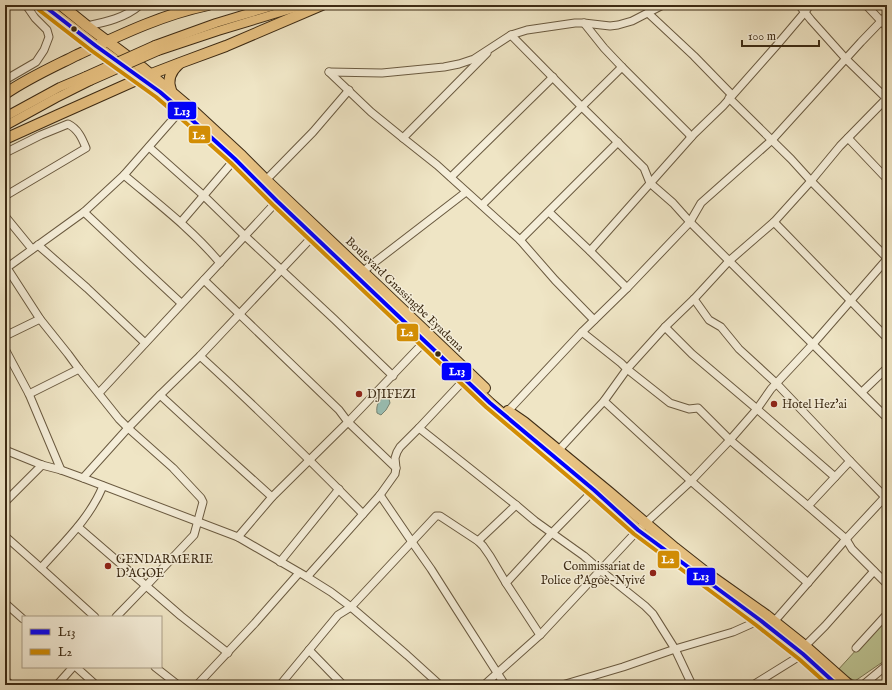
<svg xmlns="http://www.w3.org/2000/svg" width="892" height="690" font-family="'IM FELL English',serif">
  <rect width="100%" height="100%" fill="#efe5c5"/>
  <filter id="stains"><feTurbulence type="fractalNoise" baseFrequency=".005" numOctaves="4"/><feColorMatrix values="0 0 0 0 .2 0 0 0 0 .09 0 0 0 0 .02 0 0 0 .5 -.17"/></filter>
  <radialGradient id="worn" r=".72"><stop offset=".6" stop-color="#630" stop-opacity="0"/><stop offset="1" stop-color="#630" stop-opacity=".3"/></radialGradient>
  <polygon fill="#bcc392" stroke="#7c7753" points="887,616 887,659 855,681 837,671"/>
  <path fill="#9abfb4" stroke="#758474" d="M384 397H387L389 399 390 403 386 410 381 415 377 413C376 406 378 401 384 397Z"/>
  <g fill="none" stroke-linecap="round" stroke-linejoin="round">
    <g stroke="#6a5a40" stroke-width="9">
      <g id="minor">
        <polyline points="799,5 811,20 846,59 887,99"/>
        <polyline points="866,5 881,21 887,27"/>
        <polyline points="648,13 694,56 732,95"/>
        <polyline points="584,23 604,48 622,67 688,133 691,137"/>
        <path d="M87 26C106 22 125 18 140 5"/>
        <polyline points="511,35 582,107 644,168 650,183 673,203 690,222 887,418"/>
        <polyline points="329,72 371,112 403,138 437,165 520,240 555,280 594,320"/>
        <polyline points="329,72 382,73 444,67 459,64 474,59 511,35 527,30 575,23 584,23 610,26 618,25 632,21 663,5"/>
        <polyline points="5,80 36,62 44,50 49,37 47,30 35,18 26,5"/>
        <polyline points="729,98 791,159 811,181 887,258"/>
        <polyline points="403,138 487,53"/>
        <polyline points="848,138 887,179"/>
        <polyline points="149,147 203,195 245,236 334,319 393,376"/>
        <path d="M5 153 41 135 68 124C78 129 82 138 86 148L5 196"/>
        <path d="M124 175C157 203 192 229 220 263"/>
        <polyline points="451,177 553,77"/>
        <polyline points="266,180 313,132 349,90"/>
        <polyline points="482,205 622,67"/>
        <polyline points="84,212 137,262 181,303"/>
        <polyline points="549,212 590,251 627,288"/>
        <polyline points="5,216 32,249"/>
        <polyline points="181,222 235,159"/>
        <polyline points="774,222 887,338"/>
        <polyline points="520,240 618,142"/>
        <polyline points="38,245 87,288 145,343"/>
        <polyline points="590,251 694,134 723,106 777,45 805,12 810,5"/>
        <polyline points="7,268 40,319 68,354 79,369 119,419 128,428 173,468 201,498 203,502 194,535 146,586 116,617"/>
        <polyline points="5,269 84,212 124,175 181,110"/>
        <polyline points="362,272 466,192"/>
        <polyline points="204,280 339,410 348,422 396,468"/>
        <polyline points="694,299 709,320 721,327 739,349 776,383 850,461 887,499"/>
        <polyline points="665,327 692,354 757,409 835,477"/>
        <polyline points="582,332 621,363 627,369 670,403 689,409 698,408 730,440 808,506 846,539 852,549 887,584"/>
        <polyline points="5,336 40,319"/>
        <polyline points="5,349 29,394 61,470"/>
        <path d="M200 356C256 407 310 460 363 514"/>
        <polyline points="862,392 887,368"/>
        <polyline points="99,393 280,198"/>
        <polyline points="29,394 79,369"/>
        <polyline points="160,395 222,452 272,497"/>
        <polyline points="604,401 691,481 808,583"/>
        <polyline points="508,411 582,332 627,288 690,222 701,203 772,140 861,42 887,15"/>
        <polyline points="419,428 516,505 535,521 584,556 600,570 645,606 653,614 675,649 692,685"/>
        <polyline points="5,450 42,465 61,470 83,478 238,537 307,577 331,592 351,607 407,655 440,685"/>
        <polyline points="556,453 604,401 627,369 665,327 694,299 729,261 774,222 811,181 840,146 887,98"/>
        <polyline points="83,478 128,428 160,395 200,356 314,235"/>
        <polyline points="380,495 412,542 431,569 457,610 505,685"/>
        <polyline points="5,502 42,465"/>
        <polyline points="808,506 850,461"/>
        <polyline points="78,527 181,616 228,653"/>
        <polyline points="5,536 41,568 95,617"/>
        <polyline points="238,537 272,497 348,422 427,339"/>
        <polyline points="478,541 516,505"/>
        <polyline points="280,562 339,489"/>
        <path d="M41 568C64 542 90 518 103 486"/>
        <polyline points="307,577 380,495 395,474 396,468 395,458 397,452 400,447 419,428 465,379"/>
        <polyline points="5,603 23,619"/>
        <polyline points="772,624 846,539 885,497"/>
        <polyline points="540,635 506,583 552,533 594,490"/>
        <polyline points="805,646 825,626 874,571"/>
        <polyline points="856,648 887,614"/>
        <polyline points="309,650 343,685"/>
        <polyline points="76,667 96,685"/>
        <polyline points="155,667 178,685"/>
        <polyline points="5,680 11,685"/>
        <polyline points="57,685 73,667"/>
        <polyline points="197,685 255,623 299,573"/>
        <polyline points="280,685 338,615 351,607 436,516 440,516 478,541 483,546 490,556 506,583"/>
        <polyline points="484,685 540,635 638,530 691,481 730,440 757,409 771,389 813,344 887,259"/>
        <polyline points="562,685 623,667 675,649 733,632 760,620"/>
        <polyline points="753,685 803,654"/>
        <polyline points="863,685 887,665"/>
      </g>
    </g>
    <g stroke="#3d2b14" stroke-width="10">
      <g id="major">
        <polyline points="155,45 216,23 276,5"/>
        <polyline points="158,51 218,31 304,5"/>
        <polyline points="5,117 60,87 86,76"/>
        <polyline points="5,126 56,98 90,81"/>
      </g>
    </g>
    <g stroke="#3d2b14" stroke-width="12">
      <g id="highway">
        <polyline points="43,5 96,46 160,92 181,110 235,159 277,201 490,403 519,428 594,490 638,530 760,620 803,654 837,685"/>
        <polyline points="61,5 87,26 143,68 188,106 242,156 266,180 380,288 485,388"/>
        <path d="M171 90C167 80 171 71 179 64"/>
        <path d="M5 94C28 78 53 67 77 55 120 35 161 15 208 5"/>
        <polyline points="5,139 58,115 141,78 180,63 226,46 322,5"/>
        <polyline points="508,411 524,422 609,492 675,548 708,574 766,615 805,646 849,685"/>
      </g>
    </g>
    <use href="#minor" stroke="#f5eed9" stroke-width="7"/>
    <use href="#major" stroke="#e8c282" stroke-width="8"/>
    <use href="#highway" stroke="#e8c282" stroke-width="10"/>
    <g stroke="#3d2b14" stroke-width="10" stroke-linecap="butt">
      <g id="major-bridge">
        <polyline points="86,76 155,45"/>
        <polyline points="90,81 158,51"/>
      </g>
    </g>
    <use href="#major-bridge" stroke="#e8c282" stroke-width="8"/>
    <g stroke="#f5eed9" stroke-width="7">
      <polyline id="bus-1" points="43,5 96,46 160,92 181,110 235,159 277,201 490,403 594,490 638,530 760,620 803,654 837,685"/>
    </g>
    <g stroke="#f5eed9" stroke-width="7">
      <polyline id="bus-2" points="39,10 92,51 156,97 177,115 231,163 273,205 486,407 590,495 634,534 756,625 799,659 828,685"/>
    </g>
    <use href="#bus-1" stroke="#00f" stroke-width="4"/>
    <use href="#bus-2" stroke="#d28d04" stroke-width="4"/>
  </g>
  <g fill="#3d2b14" stroke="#f5eed9" stroke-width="1.5">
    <circle cx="74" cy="29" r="3.5"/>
    <circle cx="438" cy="354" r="3.5"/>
  </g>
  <g fill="#8f2418" stroke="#f5eed9" stroke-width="1.5">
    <circle cx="359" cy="394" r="4"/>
    <circle cx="774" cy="404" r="4"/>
    <circle cx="108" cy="566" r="4"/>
    <circle cx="653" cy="573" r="4"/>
  </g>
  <g text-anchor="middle" stroke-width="3" stroke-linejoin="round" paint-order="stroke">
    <g font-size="12" fill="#3d2b14" stroke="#f5eed9">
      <text transform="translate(405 294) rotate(44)" y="4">Boulevard Gnassingbe Eyadema</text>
    </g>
    <g font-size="12" fill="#3d2b14" stroke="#f5eed9" text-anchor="start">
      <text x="367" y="398">DJIFEZI</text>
      <text x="782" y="408">Hotel Hez'ai</text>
      <text x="116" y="563">GENDARMERIE<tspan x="116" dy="14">D'AGOE</tspan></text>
      <text x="645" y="570" text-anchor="end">Commissariat de<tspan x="645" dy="14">Police d'Agoè-Nyivé</tspan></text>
    </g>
  </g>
  <g stroke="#f5eed9" stroke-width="1.5">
    <rect x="167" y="101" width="30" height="19" rx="4" fill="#00f"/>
    <rect x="188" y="125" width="23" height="19" rx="4" fill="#d28d04"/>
    <rect x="396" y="323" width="23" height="19" rx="4" fill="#d28d04"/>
    <rect x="441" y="362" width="31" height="19" rx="4" fill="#00f"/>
    <rect x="657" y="550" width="23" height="19" rx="4" fill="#d28d04"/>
    <rect x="686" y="567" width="30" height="19" rx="4" fill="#00f"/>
  </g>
  <g font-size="11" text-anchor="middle" font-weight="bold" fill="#fff">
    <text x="182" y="115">L13</text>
    <text x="199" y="139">L2</text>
    <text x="407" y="336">L2</text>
    <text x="457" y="375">L13</text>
    <text x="668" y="563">L2</text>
    <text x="701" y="580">L13</text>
  </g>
  <rect width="892" height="690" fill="none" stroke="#efe5c5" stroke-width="20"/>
  <rect x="6" y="6" width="880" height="678" fill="none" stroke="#3d2b14" stroke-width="2"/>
  <rect x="10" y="10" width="872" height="670" fill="none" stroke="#3d2b14"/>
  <rect x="22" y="616" width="140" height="52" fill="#f5eed9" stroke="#aba08a"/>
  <rect x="30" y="629" width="20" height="6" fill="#0000ff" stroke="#aba08a"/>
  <text x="58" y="636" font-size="12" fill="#3d2b14">L13</text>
  <rect x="30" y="649" width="20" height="6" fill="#d28d04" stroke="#aba08a"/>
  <text x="58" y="656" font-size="12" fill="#3d2b14">L2</text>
  <path d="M742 40v6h77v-6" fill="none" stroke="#3d2b14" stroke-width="2"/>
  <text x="748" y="40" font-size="12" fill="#3d2b14" stroke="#f5eed9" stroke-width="3" paint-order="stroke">100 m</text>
  <rect width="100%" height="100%" filter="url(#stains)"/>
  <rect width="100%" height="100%" fill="url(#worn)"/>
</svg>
